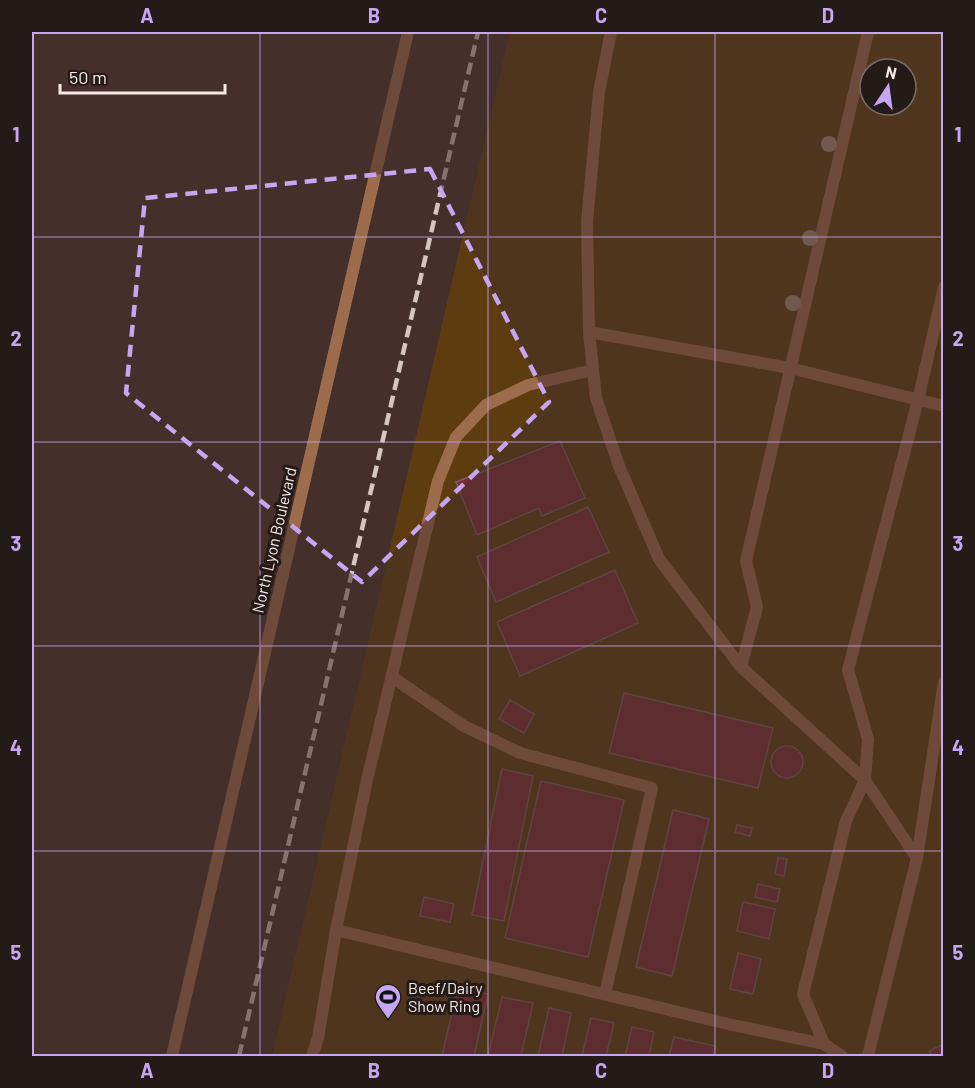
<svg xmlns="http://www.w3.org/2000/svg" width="975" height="1088" font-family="Barlow,sans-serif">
  <rect width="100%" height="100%" fill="#452f2a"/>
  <path fill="#5d3d10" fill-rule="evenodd" d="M510 32H943V1056H272ZM870 69H906V105H870Z"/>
  <g fill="#7c2b35" stroke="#7a6161" stroke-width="1.5">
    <polygon points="560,441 585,498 542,516 539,508 477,535 456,482"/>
    <polygon points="588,507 609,552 496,602 477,557"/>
    <polygon points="615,570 638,623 520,676 497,622"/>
    <polygon points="624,693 773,728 758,788 609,753"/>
    <polygon points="510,700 534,714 524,733 499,719"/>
    <circle cx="787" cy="762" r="16"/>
    <polygon points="502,769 533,776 504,921 472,915"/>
    <polygon points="541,781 624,800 588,957 505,938"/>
    <polygon points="673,810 709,819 672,976 636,967"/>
    <polygon points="737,825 752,828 750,836 735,832"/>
    <polygon points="778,858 787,859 784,876 775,874"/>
    <polygon points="758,884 780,889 777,902 755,897"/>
    <polygon points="424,897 454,904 450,922 420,916"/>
    <polygon points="743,902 775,909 769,939 737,931"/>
    <polygon points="738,953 761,959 753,994 730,989"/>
    <polygon points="458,987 488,994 474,1056 442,1056"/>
    <polygon points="502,997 533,1003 521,1056 488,1056"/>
    <polygon points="549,1008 571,1013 562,1056 538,1056"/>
    <polygon points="591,1018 614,1023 606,1056 582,1056"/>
    <polygon points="632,1027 654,1032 649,1056 625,1056"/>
    <polygon points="674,1037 715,1046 713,1056 669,1056"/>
    <polygon points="944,1044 944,1056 932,1056 929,1051"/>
  </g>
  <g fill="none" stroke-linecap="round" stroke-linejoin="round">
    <g stroke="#9d6c4d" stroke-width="12">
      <polyline points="611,32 599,92 587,221 589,332 596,398 619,466 659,559 741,667 865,780 917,858"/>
      <polyline points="589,332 790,368 944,406"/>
      <polyline points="741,667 757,607 746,561 868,32"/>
      <polyline points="392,677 464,726 520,753 652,788 605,994"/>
      <polyline points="336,930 728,1024 824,1044"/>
      <polyline points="312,1056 318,1038 336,930 367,780 438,481 456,437 486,405 528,385 593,370"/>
      <polyline points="842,1056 824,1044 803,994 846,821 865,780 868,739 848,670 918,400 944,287"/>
      <polyline points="868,1056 917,858 944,682"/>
    </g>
    <polyline stroke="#9d6c4d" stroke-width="12" points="172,1056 408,32"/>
    <polyline stroke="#d6c6c2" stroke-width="4.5" stroke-dasharray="12 6" stroke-linecap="butt" points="239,1056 478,32"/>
  </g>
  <g fill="#a78d78">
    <circle cx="829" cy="144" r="8"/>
    <circle cx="810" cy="238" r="8"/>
    <circle cx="793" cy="303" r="8"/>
  </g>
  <path d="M0 0H975V1088H0ZM430 169 549 402 362 582 126 393 145 198Z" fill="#452f2a" fill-opacity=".55" fill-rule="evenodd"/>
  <path fill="none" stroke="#c6a6f0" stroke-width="4.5" stroke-dasharray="12 8" stroke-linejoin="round" d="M430 169 549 402 362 582 126 393 145 198Z"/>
  <path fill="none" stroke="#c6a6f0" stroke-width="1.5" stroke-opacity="0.55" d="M260 32V1056M488 32V1056M715 32V1056M32 237H944M32 442H944M32 646H944M32 851H944"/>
  <defs>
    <g id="stadium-pin" transform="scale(1.35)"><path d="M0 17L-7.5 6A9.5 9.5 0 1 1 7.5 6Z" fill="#c6a6f0" stroke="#241a18"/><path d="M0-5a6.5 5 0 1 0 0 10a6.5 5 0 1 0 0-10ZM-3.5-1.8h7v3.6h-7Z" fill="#111"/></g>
  </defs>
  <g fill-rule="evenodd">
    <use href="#stadium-pin" x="388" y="997"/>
  </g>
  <g text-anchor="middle" stroke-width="6" stroke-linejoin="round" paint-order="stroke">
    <g font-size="16" fill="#f8e9e6" stroke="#241a18">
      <text transform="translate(274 540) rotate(-77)" y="6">North Lyon Boulevard</text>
    </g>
    <g font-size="16" fill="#f8e9e6" stroke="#241a18" text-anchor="start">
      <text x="408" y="994">Beef/Dairy<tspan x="408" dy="18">Show Ring</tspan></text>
    </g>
  </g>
  <rect width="975" height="1088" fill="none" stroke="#241a18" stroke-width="66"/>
  <g transform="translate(888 87) rotate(13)"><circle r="28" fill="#241a18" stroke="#796d6a" stroke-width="1.5"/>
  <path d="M0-4.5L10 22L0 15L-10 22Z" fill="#c6a6f0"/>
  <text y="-9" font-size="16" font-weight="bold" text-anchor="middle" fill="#f8e9e6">N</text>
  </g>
  <path d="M60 84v9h165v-9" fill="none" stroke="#f8e9e6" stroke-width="3"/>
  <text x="69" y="84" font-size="18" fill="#f8e9e6" stroke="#241a18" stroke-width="4.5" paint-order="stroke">50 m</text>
  <rect x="33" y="33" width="909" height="1022" fill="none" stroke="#c6a6f0" stroke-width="2"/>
  <g font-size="20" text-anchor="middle" font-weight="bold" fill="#c6a6f0">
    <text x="147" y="23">A</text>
    <text x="374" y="23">B</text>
    <text x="601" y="23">C</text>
    <text x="828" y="23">D</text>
    <text x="16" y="142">1</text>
    <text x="958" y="142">1</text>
    <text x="16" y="346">2</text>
    <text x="958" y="346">2</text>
    <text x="16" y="551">3</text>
    <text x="958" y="551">3</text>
    <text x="16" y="755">4</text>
    <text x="958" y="755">4</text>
    <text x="16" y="960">5</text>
    <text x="958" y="960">5</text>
    <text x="147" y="1078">A</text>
    <text x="374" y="1078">B</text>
    <text x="601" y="1078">C</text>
    <text x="828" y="1078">D</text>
  </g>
</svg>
